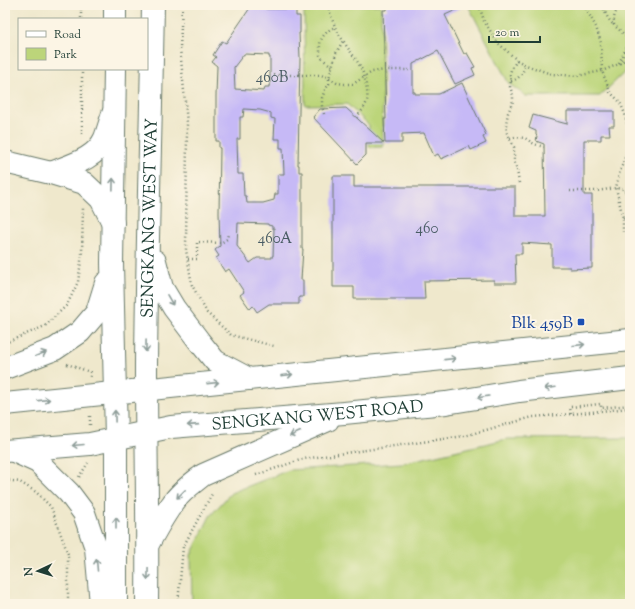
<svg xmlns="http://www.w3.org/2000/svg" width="635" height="609" font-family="'Sorts Mill Goudy',serif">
  <rect width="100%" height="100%" fill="#fcf5e5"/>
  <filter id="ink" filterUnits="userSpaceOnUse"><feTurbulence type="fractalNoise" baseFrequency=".025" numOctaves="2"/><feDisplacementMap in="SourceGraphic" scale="8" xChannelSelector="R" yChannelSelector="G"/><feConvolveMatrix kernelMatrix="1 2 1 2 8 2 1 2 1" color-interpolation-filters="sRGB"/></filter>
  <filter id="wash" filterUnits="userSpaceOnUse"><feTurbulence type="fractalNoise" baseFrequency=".012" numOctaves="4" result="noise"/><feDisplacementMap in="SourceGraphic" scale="16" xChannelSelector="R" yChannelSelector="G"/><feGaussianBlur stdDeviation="0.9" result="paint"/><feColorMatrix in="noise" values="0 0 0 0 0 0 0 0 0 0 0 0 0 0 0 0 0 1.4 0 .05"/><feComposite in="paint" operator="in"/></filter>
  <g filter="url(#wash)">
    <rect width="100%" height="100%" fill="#efe8cc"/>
    <g fill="#bcd57a" stroke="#6e8957">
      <polygon points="272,5 381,5 383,147 369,147 369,125 347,104 305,105 304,6 271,6"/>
      <polygon points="468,5 630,5 630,67 600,96 526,96 509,84"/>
      <polygon points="630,438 630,604 192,604 191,555 210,516 231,493 289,470 402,463 507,439"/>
    </g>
    <g id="blocks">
      <g fill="#c6b9f6" fill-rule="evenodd">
        <path d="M252 5H261L266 9H296V16H300V33H299L300 58 298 165H299V172H302V249H303L301 280H303V297H299V304H269L257 312 253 306 250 309 240 295 244 292 229 269 225 272 216 258 219 256 215 250 220 246 219 213 220 148H219V141H216V96L217 66 212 62 216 57 213 55 222 41 226 43ZM244 54 269 55V57H270V85H269V87H265L264 91 235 89 234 67ZM244 109 260 110 271 113V118L275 119 274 139H280V148H283L284 174H278V194H275L274 200 263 203H247L246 196H244L243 174H238L237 139H240V117H243ZM238 223 268 224V225L272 226V228H274L273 256H272V258H257L250 263 237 246Z"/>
        <polygon points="387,5 467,5 445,15 464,54 467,53 475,67 472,68 475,75 455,84 438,51 413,64 413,92 415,92 415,94 439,94 462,83 486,135 483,137 486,143 471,150 469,146 441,159 438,154 434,156 424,133 402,134 402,143 385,143 384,119 386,119 383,10 387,10"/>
        <polygon points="346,108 384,143 366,143 366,155 357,164 313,117 320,109"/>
        <polygon points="567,111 614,111 614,126 609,126 610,135 601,135 601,140 584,140 584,195 592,195 592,268 570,269 570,267 552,267 552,245 522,243 522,254 515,254 516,283 494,283 494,280 424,281 425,299 354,299 354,287 333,287 333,176 354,176 354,187 515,187 515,216 545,216 544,144 536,141 537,136 536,135 536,131 529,128 533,115 567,124"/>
      </g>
    </g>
  </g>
  <g filter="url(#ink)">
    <use href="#blocks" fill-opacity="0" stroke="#687969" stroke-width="1"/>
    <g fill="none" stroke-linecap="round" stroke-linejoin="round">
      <g stroke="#687969" stroke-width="24">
        <g id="minor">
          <polyline points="5,162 51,173 84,183 101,199 113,223"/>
          <path d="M51 173C71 165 96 159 105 138 108 130 110 122 113 114"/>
        </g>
      </g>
      <g stroke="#687969" stroke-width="24">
        <g id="major">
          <polyline points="115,19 115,5"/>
          <polyline points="115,69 112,263 116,438 116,604"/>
          <polyline points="155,261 162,288 174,308 199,341 215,361 249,379"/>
          <polyline points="5,368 55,349 80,332 97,312 106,283"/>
          <polyline points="5,404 630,340"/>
          <path id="s1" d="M5 451 90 444 171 427 344 413 446 403 519 391 630 378"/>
          <polyline points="14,451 38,462 69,493 84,513 96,548 101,604"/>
          <path d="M148 544C156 530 163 516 173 503 180 492 193 483 203 475L328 420"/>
          <path id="s2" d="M147 604C148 524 146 445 146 365 147 245 151 125 153 5"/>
        </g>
      </g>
      <g stroke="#687969" stroke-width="2.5" stroke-dasharray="1 3" stroke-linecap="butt">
        <polyline points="81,5 81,19"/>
        <polyline points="182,5 180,48 187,123 186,250 192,285 207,313 231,335 274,346"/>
        <path d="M328 5C331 18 336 31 344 42 354 58 363 65 366 85 367 90 368 96 367 101 365 108 359 114 355 119"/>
        <polyline points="479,5 484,21 498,43 517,60 522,63 526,65 551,74 577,76 602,71 619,64 630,56"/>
        <polyline points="584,5 596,27 601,43 602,71 610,92 620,102 625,114 629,134 626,155 619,174 616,188 623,218 623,232"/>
        <path d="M603 5C605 13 608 20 614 25"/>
        <polyline points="585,6 591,5"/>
        <path d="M629 43 627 37 614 25C613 13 617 6 630 7"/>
        <polyline points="517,60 511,70 510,75 511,81 510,87 513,95 513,101 508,113 506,124 507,133 514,147 514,162 517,170 519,183"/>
        <polyline points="619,63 629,43"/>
        <path d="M332 66C328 63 322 60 320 55 320 55 320 49 320 49 319 38 326 31 335 27"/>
        <polyline points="82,69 82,137"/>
        <polyline points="274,75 321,75 329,78 337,83 345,84 353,84 372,72 385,70 409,70"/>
        <path d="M511 81C520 79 522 73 526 65"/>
        <polyline points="324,114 322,106 322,98 325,90 329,84 329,78 336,53 343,41"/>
        <polyline points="510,138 515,137 525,138 534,144 544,147"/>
        <polyline points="570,191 597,191 616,188 623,189 630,196"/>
        <polyline points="623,218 630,214"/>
        <polyline points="188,259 197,259 197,242 221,243 227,239 228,234"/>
        <polyline points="5,343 45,326 67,305 78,282 82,254 83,208"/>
        <polyline points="67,364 90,372 90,377"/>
        <polyline points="571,414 570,407 601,404 601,408 630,405"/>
        <polyline points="90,425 90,414"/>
        <polyline points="256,475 303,459 464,436 533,417 571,414 630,408"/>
        <polyline points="79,477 88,463"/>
        <polyline points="5,480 20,482 36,492 51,507 68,554 68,604"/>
        <polyline points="178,604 183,547 212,494"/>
      </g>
      <use href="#minor" stroke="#fff" stroke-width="22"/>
      <use href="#major" stroke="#fff" stroke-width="22"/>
    </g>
    <defs><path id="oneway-shaft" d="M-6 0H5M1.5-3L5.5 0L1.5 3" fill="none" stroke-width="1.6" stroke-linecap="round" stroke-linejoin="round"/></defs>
    <g stroke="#8f9e9a">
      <use href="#oneway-shaft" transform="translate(113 184) rotate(-89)"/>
      <use href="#oneway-shaft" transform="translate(170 300) rotate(60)"/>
      <use href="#oneway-shaft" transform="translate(579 345) rotate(-6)"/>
      <use href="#oneway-shaft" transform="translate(146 346) rotate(91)"/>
      <use href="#oneway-shaft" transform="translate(41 354) rotate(-22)"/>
      <use href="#oneway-shaft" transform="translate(450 359) rotate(-6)"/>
      <use href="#oneway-shaft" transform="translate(287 375) rotate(-6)"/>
      <use href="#oneway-shaft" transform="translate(213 383) rotate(-6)"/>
      <use href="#oneway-shaft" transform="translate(550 388) rotate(173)"/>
      <use href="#oneway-shaft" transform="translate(483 397) rotate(171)"/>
      <use href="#oneway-shaft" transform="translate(44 400) rotate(-6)"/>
      <use href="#oneway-shaft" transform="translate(115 416) rotate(-91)"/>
      <use href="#oneway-shaft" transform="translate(193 425) rotate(176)"/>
      <use href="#oneway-shaft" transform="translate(295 434) rotate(156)"/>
      <use href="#oneway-shaft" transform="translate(78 445) rotate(175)"/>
      <use href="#oneway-shaft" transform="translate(181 494) rotate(135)"/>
      <use href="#oneway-shaft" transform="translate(116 523) rotate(-90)"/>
      <use href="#oneway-shaft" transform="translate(97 565) rotate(-95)"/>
      <use href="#oneway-shaft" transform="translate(148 574) rotate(91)"/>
    </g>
  </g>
  <rect fill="#1a4fb4" stroke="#fcf5e5" stroke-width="1.5" x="577" y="318" width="8" height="8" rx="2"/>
  <g text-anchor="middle" stroke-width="4" stroke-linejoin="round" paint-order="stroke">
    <g font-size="15" fill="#495c64">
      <text x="272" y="82">460B</text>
      <text x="427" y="233">460</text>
      <text x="275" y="243">460A</text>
    </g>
    <g font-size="17" fill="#1f3d34" stroke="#fcf5e5">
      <text dy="6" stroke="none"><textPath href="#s2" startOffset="386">SENGKANG WEST WAY</textPath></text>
      <text dy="6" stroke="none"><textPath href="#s1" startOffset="315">SENGKANG WEST ROAD</textPath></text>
    </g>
    <g font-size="17" fill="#164399" stroke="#fcf5e5" text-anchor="end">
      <text x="573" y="328">Blk 459B</text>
    </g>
  </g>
  <rect width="635" height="609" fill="none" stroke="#fcf5e5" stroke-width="20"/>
  <rect x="18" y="18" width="130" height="52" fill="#fcf5e5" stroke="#a4ab9e"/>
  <rect x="26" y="31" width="20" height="6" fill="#ffffff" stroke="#a4ab9e"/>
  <text x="54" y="38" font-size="12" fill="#1f3d34">Road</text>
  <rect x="26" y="48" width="20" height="12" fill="#bcd57a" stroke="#a4ab9e"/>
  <text x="54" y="58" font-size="12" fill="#1f3d34">Park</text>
  <g transform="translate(38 571) rotate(266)" stroke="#fcf5e5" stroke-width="3" paint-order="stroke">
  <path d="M0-3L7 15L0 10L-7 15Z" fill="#1f3d34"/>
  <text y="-6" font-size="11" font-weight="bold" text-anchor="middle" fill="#1f3d34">N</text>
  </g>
  <path d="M489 36v6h51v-6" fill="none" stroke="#1f3d34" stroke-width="2"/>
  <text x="495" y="36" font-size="12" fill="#1f3d34" stroke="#fcf5e5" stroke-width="3" paint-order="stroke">20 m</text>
</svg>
